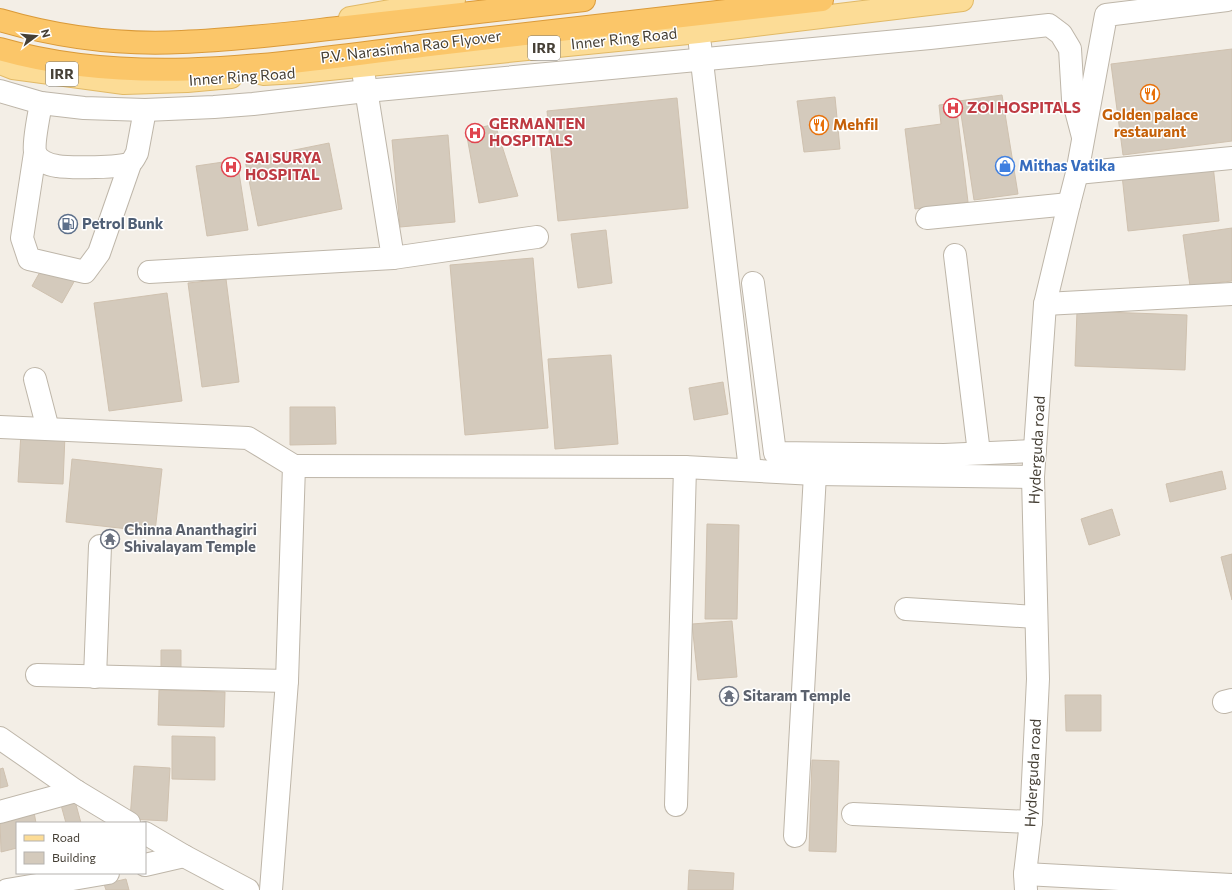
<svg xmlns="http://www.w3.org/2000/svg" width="1232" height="890" font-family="Commissioner,sans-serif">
  <rect width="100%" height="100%" fill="#f3eee6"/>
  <g fill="#d4cabc" stroke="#cfc1af">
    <polygon points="1232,49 1232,141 1123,155 1111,64"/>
    <polygon points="1002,95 1018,194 974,200 959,101"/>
    <polygon points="835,97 840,149 804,152 797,101"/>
    <polygon points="677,98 688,208 558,221 547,111"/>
    <polygon points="956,103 968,202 915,209 905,129 941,124 939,105"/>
    <polygon points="495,124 518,196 479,203 466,131"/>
    <polygon points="448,135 455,222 400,227 392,140"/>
    <polygon points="329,143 342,209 258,226 245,160"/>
    <polygon points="237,160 248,230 207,236 196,166"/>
    <polygon points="1213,165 1219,221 1128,231 1122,175"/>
    <polygon points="1232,228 1232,281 1190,286 1183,235"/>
    <polygon points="606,230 612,283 578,288 571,234"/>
    <polygon points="533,258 548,428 465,435 450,265"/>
    <polygon points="45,263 75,280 62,303 32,286"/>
    <polygon points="226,279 239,382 202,387 188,283"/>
    <polygon points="167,293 182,401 109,411 94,303"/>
    <polygon points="1077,311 1187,315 1185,370 1075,366"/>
    <polygon points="611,355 618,444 555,449 548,359"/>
    <polygon points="723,382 728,414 694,420 689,388"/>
    <polygon points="290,407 335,407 336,444 290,445"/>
    <polygon points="21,433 65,435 63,484 18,482"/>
    <polygon points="72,459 162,469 155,532 66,522"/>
    <polygon points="1222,471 1226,489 1170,502 1166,484"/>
    <polygon points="1112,509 1120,535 1089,545 1081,519"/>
    <polygon points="707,524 739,525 737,619 705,619"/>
    <polygon points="1232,554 1232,600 1221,557"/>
    <polygon points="732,621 737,677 698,680 692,624"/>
    <polygon points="161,650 181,650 181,668 161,669"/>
    <polygon points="159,690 225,692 224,727 158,725"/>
    <polygon points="1065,695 1101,695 1101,731 1066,731"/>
    <polygon points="172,736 215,737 215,780 172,779"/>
    <polygon points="812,760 839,761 836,852 809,851"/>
    <polygon points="134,766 170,768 167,821 130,819"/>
    <polygon points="3,768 8,786 0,788 0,769"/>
    <polygon points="75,801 81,823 66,823 61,805"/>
    <polygon points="34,812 36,823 17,823 17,848 1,852 0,820"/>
    <polygon points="689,870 734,873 733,890 688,890"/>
    <polygon points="126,879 129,890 106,890 104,884"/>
  </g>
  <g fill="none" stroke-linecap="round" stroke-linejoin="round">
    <g stroke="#beb6a9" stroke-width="24">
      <g id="minor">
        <polyline points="700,45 750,470"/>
        <polyline points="0,91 41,103 84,108 145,110 214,107 253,104 366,91 930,38 1049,25 1061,34 1070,49 1073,99 1083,137"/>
        <path d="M41 103C39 115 33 142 35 152 38 161 49 165 57 166 68 168 123 168 130 163 134 160 135 156 137 153L145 110"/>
        <polyline points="35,153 22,238 29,259 85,272 99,253 130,164"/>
        <polyline points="1077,173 1232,158"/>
        <polyline points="927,218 1069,204"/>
        <polyline points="955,255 979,453"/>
        <polyline points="393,258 537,237"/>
        <polyline points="149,272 393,258 364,77"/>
        <polyline points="753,283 775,453 944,455 1035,451"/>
        <polyline points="1045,304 1232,294"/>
        <polyline points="35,379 48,429"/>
        <polyline points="0,427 248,438 294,466 287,681 271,890"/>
        <polyline points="294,466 685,467 815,474 1033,477"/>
        <polyline points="906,609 1036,617"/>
        <polyline points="37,675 287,681"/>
        <polyline points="95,677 100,546"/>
        <polyline points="1224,702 1232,700"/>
        <polyline points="0,738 76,791 129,823"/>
        <polyline points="676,805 685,467"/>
        <polyline points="0,812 76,791"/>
        <polyline points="853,814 1031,822"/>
        <polyline points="145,833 184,856 248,890"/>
        <polyline points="795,836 815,474"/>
        <polyline points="145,865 184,856"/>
        <polyline points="1025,874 1232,885"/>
        <polyline points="7,890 108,873"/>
        <polyline points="1026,890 1025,874 1031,822 1038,679 1033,477 1045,304 1069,204 1077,173 1106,15 1227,0"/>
      </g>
    </g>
    <g stroke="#e1b966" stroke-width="24">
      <g id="major">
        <polyline points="350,18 454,0"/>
        <polyline points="0,63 13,68 124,83 187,81 231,77"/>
        <polyline points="263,74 299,72 698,32 962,0"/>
      </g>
    </g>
    <g stroke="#da9a39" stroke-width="24">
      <g id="highway">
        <path d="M0 20C58 37 122 45 182 42 237 40 292 33 347 27 426 18 505 9 584 0"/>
        <path d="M0 49C140 89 288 62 429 45 560 30 691 15 822 0"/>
      </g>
    </g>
    <use href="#minor" stroke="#fff" stroke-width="22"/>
    <use href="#major" stroke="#fcdc96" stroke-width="22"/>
    <use href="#highway" stroke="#fbc669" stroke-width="22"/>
  </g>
  <defs>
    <g id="restaurant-ring" transform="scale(1)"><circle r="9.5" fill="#fff" stroke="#e8710a" stroke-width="1.5"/><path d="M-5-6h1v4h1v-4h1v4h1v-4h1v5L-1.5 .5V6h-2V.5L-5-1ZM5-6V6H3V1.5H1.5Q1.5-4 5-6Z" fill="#e8710a"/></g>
    <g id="hospital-ring" transform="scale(1)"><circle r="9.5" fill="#fff" stroke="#e0444e" stroke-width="1.5"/><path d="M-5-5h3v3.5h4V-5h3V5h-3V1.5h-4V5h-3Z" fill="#e0444e"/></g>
    <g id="shop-ring" transform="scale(1)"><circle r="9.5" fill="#fff" stroke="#3f7fe0" stroke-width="1.5"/><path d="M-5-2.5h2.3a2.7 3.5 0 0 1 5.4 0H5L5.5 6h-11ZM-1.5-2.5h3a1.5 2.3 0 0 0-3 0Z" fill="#3f7fe0"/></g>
    <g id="fuel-ring" transform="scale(1)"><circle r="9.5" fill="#fff" stroke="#5c6f8a" stroke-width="1.5"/><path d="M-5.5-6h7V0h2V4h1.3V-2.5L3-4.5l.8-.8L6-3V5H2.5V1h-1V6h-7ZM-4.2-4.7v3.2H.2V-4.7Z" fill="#5c6f8a"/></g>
    <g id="temple-ring" transform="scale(1)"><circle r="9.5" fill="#fff" stroke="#6b7280" stroke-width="1.5"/><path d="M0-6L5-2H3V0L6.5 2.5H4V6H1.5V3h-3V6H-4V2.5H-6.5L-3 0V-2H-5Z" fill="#6b7280"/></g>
  </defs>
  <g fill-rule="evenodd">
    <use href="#restaurant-ring" x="1150" y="94"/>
    <use href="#hospital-ring" x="953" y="108"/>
    <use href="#restaurant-ring" x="819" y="125"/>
    <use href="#hospital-ring" x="475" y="133"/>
    <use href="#shop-ring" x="1005" y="166"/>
    <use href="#hospital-ring" x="231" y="167"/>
    <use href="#fuel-ring" x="68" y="224"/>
    <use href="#temple-ring" x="110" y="539"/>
    <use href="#temple-ring" x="729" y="696"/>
  </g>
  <g text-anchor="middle" stroke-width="3" stroke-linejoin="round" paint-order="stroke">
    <g fill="#fff" stroke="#7d7972" stroke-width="1">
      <rect x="528" y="36" width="32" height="24" rx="3"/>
      <rect x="46" y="62" width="32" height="24" rx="3"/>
    </g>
    <g font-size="14" font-weight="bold" fill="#453f35">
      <text x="544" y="53">IRR</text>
      <text x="62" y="79">IRR</text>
    </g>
    <g font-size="15" fill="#453f35" stroke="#fff">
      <text transform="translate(624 39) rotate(-6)" y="5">Inner Ring Road</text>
      <text transform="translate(411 47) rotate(-7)" y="5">P.V. Narasimha Rao Flyover</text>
      <text transform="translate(242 77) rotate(-4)" y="5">Inner Ring Road</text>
      <text transform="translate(1037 450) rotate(-87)" y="5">Hyderguda road</text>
      <text transform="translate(1033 773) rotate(-87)" y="5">Hyderguda road</text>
    </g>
    <g font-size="15" font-weight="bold" fill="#be3a42" stroke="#fff" text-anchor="start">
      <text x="967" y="113">ZOI HOSPITALS</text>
      <text x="489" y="129">GERMANTEN<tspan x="489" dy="17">HOSPITALS</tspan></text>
      <text x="245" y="163">SAI SURYA<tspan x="245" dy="17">HOSPITAL</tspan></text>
    </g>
    <g font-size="15" font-weight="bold" fill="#c56008" stroke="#fff">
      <text x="1150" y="120">Golden palace<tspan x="1150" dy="17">restaurant</tspan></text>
      <text x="833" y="130" text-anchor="start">Mehfil</text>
    </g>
    <g font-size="15" font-weight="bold" fill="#366cbe" stroke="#fff" text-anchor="start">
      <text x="1019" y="171">Mithas Vatika</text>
    </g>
    <g font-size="15" font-weight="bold" fill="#4e5e75" stroke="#fff" text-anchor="start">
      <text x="82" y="229">Petrol Bunk</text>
    </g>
    <g font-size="15" font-weight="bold" fill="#5b616d" stroke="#fff" text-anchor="start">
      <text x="124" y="535">Chinna Ananthagiri<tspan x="124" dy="17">Shivalayam Temple</tspan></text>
      <text x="743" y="701">Sitaram Temple</text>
    </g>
  </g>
  <rect x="16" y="822" width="130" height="52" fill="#ffffff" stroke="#b5b2ae"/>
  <rect x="24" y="835" width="20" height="6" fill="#fcdc96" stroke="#b5b2ae"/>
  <text x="52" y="842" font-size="12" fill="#453f35">Road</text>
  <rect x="24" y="852" width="20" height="12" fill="#d4cabc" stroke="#b5b2ae"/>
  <text x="52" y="862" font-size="12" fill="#453f35">Building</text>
  <g transform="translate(36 36) rotate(74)" stroke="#ffffff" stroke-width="3" paint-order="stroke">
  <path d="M0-3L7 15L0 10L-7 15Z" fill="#453f35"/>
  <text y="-6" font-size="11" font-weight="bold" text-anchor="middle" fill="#453f35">N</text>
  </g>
</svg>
